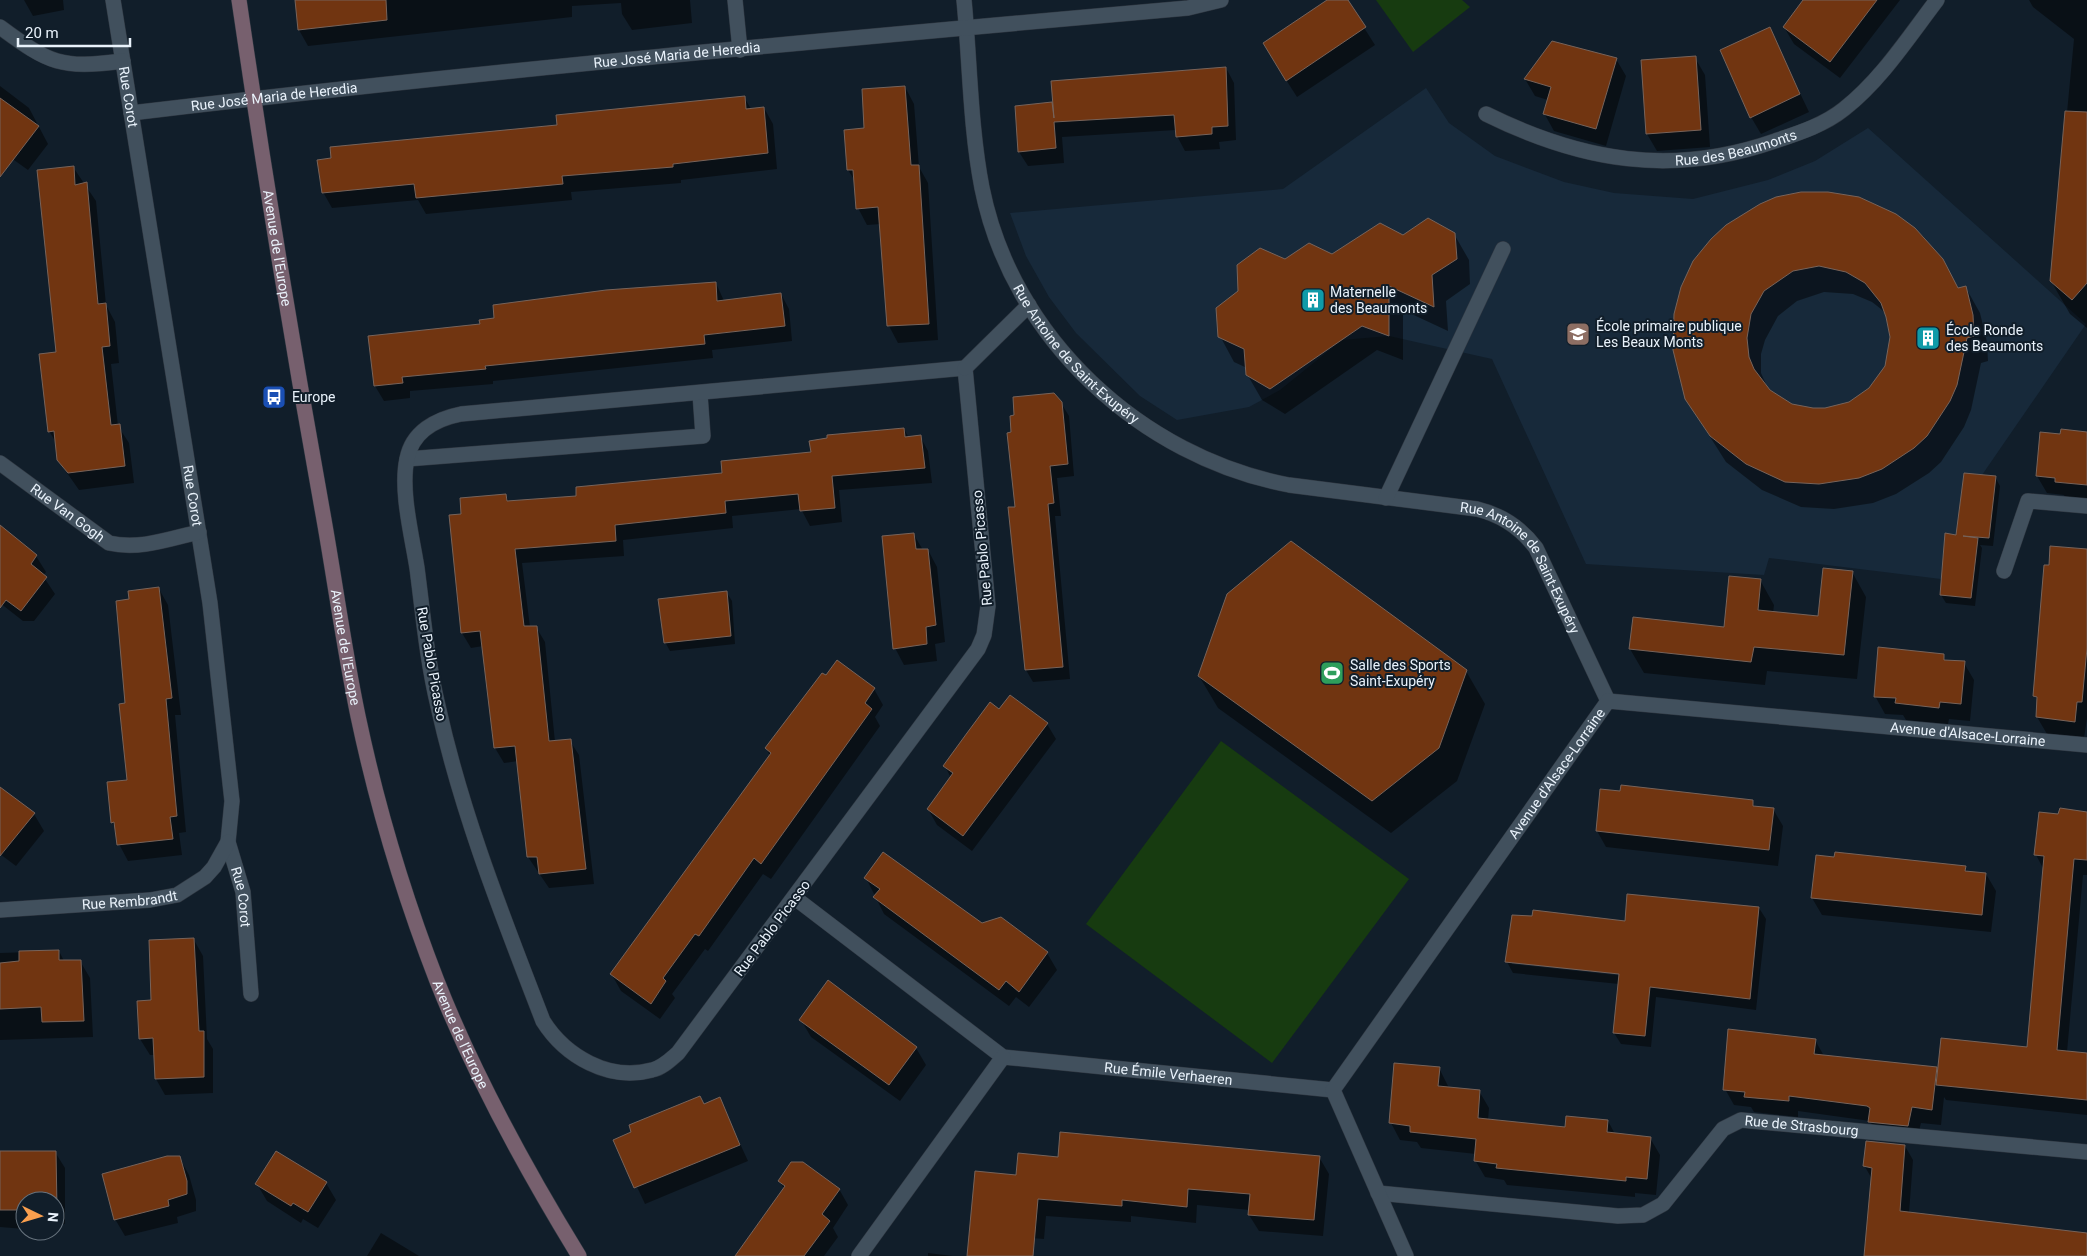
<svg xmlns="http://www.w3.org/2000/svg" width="2087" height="1256" font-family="Roboto,sans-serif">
  <rect width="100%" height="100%" fill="#111e2a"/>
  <polygon fill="#17293a" points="1426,88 1449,123 1495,156 1564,182 1614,193 1693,199 1768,180 1815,161 1868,128 2086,324 1982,475 1964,473 1957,535 1945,534 1941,579 1769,558 1764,575 1586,564 1492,359 1389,336 1342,340 1280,390 1249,407 1177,420 1140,396 1076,333 1049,297 1026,256 1010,213 1283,189"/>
  <g fill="#173b10">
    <polygon points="1376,0 1462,0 1470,7 1413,52"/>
    <polygon points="1221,741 1409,879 1272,1063 1086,924"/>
  </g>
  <g fill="#0007" fill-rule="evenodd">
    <polygon points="24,0 63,0 64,10 33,16"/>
    <polygon points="296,0 690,0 692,23 632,30 622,14 621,3 572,6 572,17 308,46 299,30"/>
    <polygon points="1805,0 1900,0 1840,78 1794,44 1784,27"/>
    <polygon points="2029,0 2087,0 2087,328 2070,314 2051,281 2074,39 2033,7"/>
    <polygon points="1347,1 1375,45 1297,97 1274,61"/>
    <polygon points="1769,28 1809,112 1761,134 1751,117"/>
    <polygon points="1695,58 1705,75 1710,147 1657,151 1647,134 1642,62"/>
    <polygon points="1616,59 1626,76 1606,146 1554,131 1544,113 1548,100 1535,96 1525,79"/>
    <polygon points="1226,68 1234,83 1236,140 1219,142 1220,149 1185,151 1177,136 1176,130 1062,137 1064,163 1028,166 1019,152 1052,103 1054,108"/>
    <polygon points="0,86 29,108 48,144 28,170 0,150"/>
    <polygon points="905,87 914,104 919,167 928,183 938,340 898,343 889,326 881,224 867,225 858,208 855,181 848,170 865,130"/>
    <polygon points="744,97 751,109 764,108 773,124 777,169 681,180 681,183 571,192 572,200 426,214 418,200 332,208 323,192"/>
    <polygon points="73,167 96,201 106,305 115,322 119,363 111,364 118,426 129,443 134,483 79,490 58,460 57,444 49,431"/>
    <path d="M1845 195 1872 203 1895 215 1923 236 1942 260 1959 289 1966 288 1980 313 1987 342 1988 361 1981 363 1971 410 1964 427 1941 462 1929 473 1896 494 1873 503 1834 509 1801 507 1762 490 1726 462 1686 399 1674 350ZM1824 292 1853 294 1872 302 1881 309 1888 317 1891 337 1886 366 1870 389 1850 403 1825 410 1802 408 1791 405 1769 391 1761 373V354L1765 340 1778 316 1797 301Z"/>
    <polygon points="1454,234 1469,260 1470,284 1446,301 1448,331 1403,310 1403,360 1377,350 1285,414 1262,400 1247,374 1247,368 1234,362 1220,336 1286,260 1332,256 1403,237"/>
    <polygon points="716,283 724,301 781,294 789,309 792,341 712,350 713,358 493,381 493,384 410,391 410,398 384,401 375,386 481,325 496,320"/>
    <polygon points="1061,403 1069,416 1074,476 1057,478 1061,516 1055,516 1070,679 1033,682 1026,670 1010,509 1016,508 1013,433"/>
    <polygon points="904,429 909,438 920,436 928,451 932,483 839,490 842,522 810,526 801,509 732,516 733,528 623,540 624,556 522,563 530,627 536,627 545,642 555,742 570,741 579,755 594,884 549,888 528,857 518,761 504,763 495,748 483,646 471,648 462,633 450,517 462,515 506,495 510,503 578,497 723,474"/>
    <polygon points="2087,433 2087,501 2066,499 2064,495 2047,493 2037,476 2061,435"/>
    <polygon points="1995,477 2000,486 1993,546 1980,545 1982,548 1975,606 1946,603 1941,595 1958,536"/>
    <polygon points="0,531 36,556 46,572 43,576 55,594 34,621 23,621 0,603"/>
    <polygon points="914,535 923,550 928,550 937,567 945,642 935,644 937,661 904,665 895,648"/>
    <polygon points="2087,550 2087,718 2084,738 2047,734 2037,717 2038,702 2035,696 2050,566"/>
    <polygon points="1852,572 1866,597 1857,679 1767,671 1765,685 1644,673 1630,649 1725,628 1760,580 1774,605 1773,613 1819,618"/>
    <polygon points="159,589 168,605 181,715 175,715 186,832 179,833 182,855 128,861 119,844 117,831 112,822 128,781 127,705 130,601"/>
    <polygon points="727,593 732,601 735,644 670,651 665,642"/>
    <polygon points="1943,655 1946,661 1964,663 1974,680 1970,721 1949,719 1948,724 1906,720 1903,715 1885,714 1875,696"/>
    <polygon points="1466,671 1485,704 1457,781 1391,833 1218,708 1199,676"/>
    <polygon points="874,689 883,705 875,717 880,726 771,879 763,874 708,951 705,949 672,994 675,998 660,1019 621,991 612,975 770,756 766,748"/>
    <polygon points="999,711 1047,724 1056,739 972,851 937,825 928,809 951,778 945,766"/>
    <polygon points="0,788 34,814 44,831 16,866 0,854"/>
    <polygon points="1752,801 1755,807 1773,809 1783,826 1778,866 1606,847 1597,831"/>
    <polygon points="2087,813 2087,875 2083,875 2067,1052 2087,1054 2087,1115 1946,1100 1944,1097 1941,1125 1921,1123 1916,1142 1879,1138 1870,1121 1798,1111 1798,1117 1754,1112 1751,1107 1734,1105 1725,1089 1815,1040 1824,1056 1936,1068 1938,1071 2028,1048 2044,870 2036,855 2059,815"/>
    <polygon points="1965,867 1968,873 1986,874 1996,891 1991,932 1822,915 1812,898"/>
    <polygon points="866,878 982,925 1001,919 1047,953 1057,970 1029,1007 1016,997 1009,1006 884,914"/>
    <path d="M1628 896 1759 908 1766 919 1756 1010 1656 997 1651 1047 1621 1044 1614 1033 1619 984 1513 973 1507 962 1626 923ZM1512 961 1626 973 1625 976 1512 964Z"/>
    <polygon points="194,940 203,956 207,1039 213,1049 213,1093 165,1095 156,1079 155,1055 150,1055 140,1039 152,1001"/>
    <polygon points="59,951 64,961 80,961 90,978 93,1037 0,1040 0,953"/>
    <polygon points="801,1020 916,1048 926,1065 900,1101 811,1037"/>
    <polygon points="1439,1068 1449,1088 1479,1091 1489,1108 1488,1120 1566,1129 1608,1121 1615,1134 1650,1138 1660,1155 1656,1195 1635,1193 1635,1197 1507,1185 1504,1180 1485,1177 1475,1160 1476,1154 1421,1148 1417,1142 1400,1140 1391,1123"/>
    <polygon points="719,1098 748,1161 645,1204 615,1140"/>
    <polygon points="1905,1146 1913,1160 1909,1213 2087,1234 2087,1256 1864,1256 1872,1179 1864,1165"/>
    <polygon points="0,1152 55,1152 65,1168 65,1224 55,1225 55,1201 25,1201 25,1229 0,1227"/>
    <polygon points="179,1157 189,1175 196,1200 196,1211 177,1217 178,1223 125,1236 115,1219"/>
    <polygon points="1319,1157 1329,1174 1323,1236 1259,1231 1249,1215 1250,1210 1197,1205 1196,1223 1131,1216 1131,1222 1046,1216 1044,1239 981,1234 1017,1176"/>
    <polygon points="780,1181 839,1189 848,1205 833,1228 838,1237 824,1256 736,1256 784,1189"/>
    <polygon points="326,1183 336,1200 318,1228 303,1219 301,1223 267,1201 257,1184"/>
    <polygon points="381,1233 419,1256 367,1256"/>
    <polygon points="928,1253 953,1256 928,1256"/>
  </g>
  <g fill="#713511" stroke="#77635a" fill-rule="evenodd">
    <polygon points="295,0 386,0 387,20 298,30"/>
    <polygon points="1327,0 1348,0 1366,27 1286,81 1263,43"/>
    <polygon points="1803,0 1877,0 1830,62 1783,27"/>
    <polygon points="1770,27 1800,94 1750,118 1720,50"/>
    <polygon points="1552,41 1617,58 1596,129 1543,114 1551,87 1524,79"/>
    <polygon points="1696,56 1701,130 1646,134 1641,60"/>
    <polygon points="1226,67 1228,126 1212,127 1212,134 1176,137 1174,115 1054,122 1056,148 1018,152 1015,106 1052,102 1054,118 1051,81"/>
    <polygon points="905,86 911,165 919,165 929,324 887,326 878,207 856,209 853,170 847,170 844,130 864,128 862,89"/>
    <polygon points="745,96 746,109 764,107 768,153 673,164 673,167 562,176 563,184 416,198 414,184 322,193 317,160 331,158 330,147 557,125 556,115"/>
    <polygon points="0,98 39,126 0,177"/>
    <polygon points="2065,111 2087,112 2087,283 2072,300 2050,281"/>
    <polygon points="74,166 75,185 87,182 98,304 106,303 110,346 102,347 111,425 120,424 125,466 68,473 57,460 54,431 48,432 39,354 56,352 37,170"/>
    <path d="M1801 192H1828L1859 197 1896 214 1915 228 1943 259 1958 288 1966 286 1973 315 1974 336 1967 338 1957 385 1950 401 1927 436 1914 448 1882 469 1859 478 1819 484 1785 482 1746 464 1710 436 1685 399 1673 350 1674 314 1681 287 1693 261 1711 239 1726 225 1760 204 1776 197ZM1819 266 1846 272 1865 283 1881 303 1886 317 1890 337 1885 366 1869 388 1849 402 1825 408H1813L1792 404 1770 390 1754 369 1749 357 1747 338 1751 314 1764 291 1793 271Z"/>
    <polygon points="1428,218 1455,233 1457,259 1432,275 1434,307 1389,286 1389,336 1362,326 1270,389 1246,375 1244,349 1218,337 1216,308 1238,291 1237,265 1260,248 1285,259 1309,243 1332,254 1380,223 1403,235"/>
    <polygon points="716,282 717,301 781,293 785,326 704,335 705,344 485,366 486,369 402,377 403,383 374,386 368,336 480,324 479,320 494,318 493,305 606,290"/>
    <polygon points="1054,393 1062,402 1068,464 1050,466 1054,503 1048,504 1063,667 1025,670 1008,507 1015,507 1007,433 1011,432 1010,416 1014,415 1013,397"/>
    <polygon points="904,428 905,437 921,435 925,468 832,476 835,508 800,511 798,494 725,501 726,513 615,525 616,541 515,549 524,626 537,626 549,741 571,739 586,869 539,874 537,857 527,857 515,746 494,748 480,631 461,633 449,515 461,514 460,498 506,494 507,501 576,496 576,487 722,473 721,461 811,452 809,441 827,438 827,435"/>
    <polygon points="2061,429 2087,432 2087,485 2055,482 2055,478 2036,476 2040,432 2060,434"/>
    <polygon points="1964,473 1996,476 1989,538 1963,536 1978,538 1971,598 1940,595 1945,533 1956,535"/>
    <polygon points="0,525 37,555 31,564 47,577 21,611 6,600 0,608"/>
    <polygon points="914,533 916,549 928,549 936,625 926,627 927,644 893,649 882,536"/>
    <polygon points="1291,541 1467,670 1439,748 1372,801 1198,676 1227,594"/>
    <polygon points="2050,546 2087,549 2087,648 2082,702 2077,702 2075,722 2036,717 2037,697 2033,696 2044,565 2049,565"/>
    <polygon points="1823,568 1853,571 1844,655 1754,647 1751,662 1629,649 1633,617 1724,627 1729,576 1761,579 1758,610 1818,616"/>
    <polygon points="159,587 172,698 166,699 177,816 170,817 173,839 117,845 114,822 111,823 107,782 127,780 119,704 125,703 116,601 129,599 128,591"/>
    <polygon points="727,591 731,636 664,643 658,599"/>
    <polygon points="1878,647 1944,654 1944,660 1965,661 1961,704 1940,702 1939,708 1895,703 1896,698 1874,697"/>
    <polygon points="837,660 875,688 865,703 872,709 761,864 754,858 699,936 695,934 663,978 666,981 651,1004 610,974 771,753 765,748 822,673 826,675"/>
    <polygon points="1010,695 1048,723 963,836 927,809 953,773 943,766 967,733 990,702 999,709"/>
    <polygon points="1621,785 1753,800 1753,806 1774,808 1769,850 1596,831 1600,789 1620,791"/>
    <polygon points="0,787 35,813 0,856"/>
    <polygon points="2060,808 2087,812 2087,860 2074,859 2057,1050 2087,1053 2087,1100 1936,1085 1941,1038 2027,1047 2044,856 2034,855 2039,812 2058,814"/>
    <polygon points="883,852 982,923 1001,917 1048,952 1019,992 1006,981 999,990 873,897 880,889 864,878"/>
    <polygon points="1835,852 1966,866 1965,871 1986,873 1982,915 1811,898 1816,855 1834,857"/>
    <polygon points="1627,894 1759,907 1750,999 1650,987 1645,1036 1613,1033 1619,974 1505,962 1512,915 1532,916 1533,910 1625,921"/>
    <polygon points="194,938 199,1031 204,1031 204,1077 155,1079 153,1038 139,1039 137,1001 151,1000 149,940"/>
    <polygon points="59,950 59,960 81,960 84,1021 42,1022 41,1007 0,1009 0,963 19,961 19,951"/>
    <polygon points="828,980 917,1047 889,1085 799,1020"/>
    <polygon points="1728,1029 1816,1039 1814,1054 1937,1067 1932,1110 1912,1107 1908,1126 1868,1122 1870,1108 1867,1106 1789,1096 1789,1101 1744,1097 1745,1092 1723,1090"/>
    <polygon points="1394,1063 1440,1067 1438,1086 1480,1090 1478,1118 1565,1127 1566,1116 1608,1120 1607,1132 1651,1137 1647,1179 1626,1177 1626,1181 1496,1168 1497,1164 1474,1161 1476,1139 1410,1132 1410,1126 1389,1123"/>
    <polygon points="700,1096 704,1104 720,1097 740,1145 634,1188 613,1140 631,1132 629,1125"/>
    <polygon points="1060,1132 1320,1156 1314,1220 1248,1215 1250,1194 1188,1189 1187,1207 1122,1200 1122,1206 1038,1199 1033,1256 967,1256 975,1171 1016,1175 1018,1153 1058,1157"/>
    <polygon points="1866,1141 1905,1145 1900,1211 2087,1233 2087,1256 1864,1256 1872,1168 1863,1166"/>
    <polygon points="0,1151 56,1151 57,1209 55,1201 25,1201 25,1210 0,1210"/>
    <polygon points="276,1151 327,1182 308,1212 293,1203 291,1206 255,1184"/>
    <polygon points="167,1156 180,1156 187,1181 187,1194 168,1200 169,1206 114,1220 102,1174"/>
    <polygon points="791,1162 803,1162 840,1189 822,1214 830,1221 804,1256 735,1256 785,1186 778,1181"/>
  </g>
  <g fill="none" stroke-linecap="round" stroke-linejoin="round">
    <g stroke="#2f3741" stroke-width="16">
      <g id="lane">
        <polyline points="407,459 703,436 700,394"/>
        <polyline points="2004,571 2028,501 2087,506"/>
      </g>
    </g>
    <g stroke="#2f3741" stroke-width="16">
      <g id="street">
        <path id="s1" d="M113 0 210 603 232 801 228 842 243 892 251 994"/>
        <polyline points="735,0 740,50"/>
        <path id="s2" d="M964 0C970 62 970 126 982 188 1012 338 1141 457 1289 485L1477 509C1502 515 1521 528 1536 548L1608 701"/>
        <path d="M0 27C50 64 61 69 123 61"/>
        <path id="s3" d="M131 113C483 71 836 39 1188 8L1221 0"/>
        <path id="s4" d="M1486 114C1581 161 1672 177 1775 141 1799 133 1824 125 1844 109 1881 80 1908 38 1937 0"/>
        <path d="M965 368 988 606 984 635 978 649 678 1053C670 1060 662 1068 652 1070 609 1082 565 1056 543 1021 503 917 462 815 438 706 427 660 423 614 417 568 412 536 400 490 407 459 412 432 436 419 461 414Z"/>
        <polyline points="965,368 1029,305"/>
        <path id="s5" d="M0 463 109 543C139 550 169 539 199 532"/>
        <polyline points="1386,498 1503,249"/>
        <path id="s6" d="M795 898 1003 1057 1333 1090"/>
        <path id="s7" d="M0 910 150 900 177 895 205 877 214 867 228 842"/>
        <path id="s8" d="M1378 1193 1618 1216 1643 1215 1663 1204 1723 1129 1741 1120 2087 1152"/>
        <polyline points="859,1256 1003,1057"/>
        <path id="s9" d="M1406 1256 1333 1090 1608 701 2087 745"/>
      </g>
    </g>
    <g stroke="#2f3741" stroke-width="16">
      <g id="secondary">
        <path id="s10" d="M239 0C264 172 292 343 323 514 335 581 344 649 358 716 377 806 404 896 437 981 475 1077 525 1168 579 1256"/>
      </g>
    </g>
    <use href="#lane" stroke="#41505d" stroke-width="15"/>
    <use href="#street" stroke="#41505d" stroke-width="15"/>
    <use href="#secondary" stroke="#77606e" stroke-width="15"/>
  </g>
  <defs>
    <g id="building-square" transform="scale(1.25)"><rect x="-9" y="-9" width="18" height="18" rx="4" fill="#0f9aa8" stroke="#111e2a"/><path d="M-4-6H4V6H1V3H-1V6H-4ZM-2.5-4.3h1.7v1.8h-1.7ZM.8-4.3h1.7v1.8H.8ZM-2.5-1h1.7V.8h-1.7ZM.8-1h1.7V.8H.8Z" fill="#fff"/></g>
    <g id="school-square" transform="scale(1.25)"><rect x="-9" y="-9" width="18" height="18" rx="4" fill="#8d6e63" stroke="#111e2a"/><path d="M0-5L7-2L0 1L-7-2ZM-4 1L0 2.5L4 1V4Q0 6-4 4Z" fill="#fff"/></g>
    <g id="bus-square" transform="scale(1.25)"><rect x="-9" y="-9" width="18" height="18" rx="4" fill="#1a4fb4" stroke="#111e2a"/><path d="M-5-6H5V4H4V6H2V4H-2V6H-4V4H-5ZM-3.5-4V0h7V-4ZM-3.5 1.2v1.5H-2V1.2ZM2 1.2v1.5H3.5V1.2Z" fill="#fff"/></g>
    <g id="stadium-square" transform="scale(1.25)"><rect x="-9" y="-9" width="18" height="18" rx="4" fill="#2e9e5b" stroke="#111e2a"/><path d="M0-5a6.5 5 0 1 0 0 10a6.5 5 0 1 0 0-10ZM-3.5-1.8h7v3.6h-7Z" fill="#fff"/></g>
  </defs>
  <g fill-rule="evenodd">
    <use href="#building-square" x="1313" y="300"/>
    <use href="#school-square" x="1578" y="334"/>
    <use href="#building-square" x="1928" y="338"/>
    <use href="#bus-square" x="274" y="397"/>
    <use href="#stadium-square" x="1332" y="673"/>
  </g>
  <g text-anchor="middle" stroke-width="4" stroke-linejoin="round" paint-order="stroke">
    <g font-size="14" fill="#e9f2fb" stroke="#111e2a">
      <text dy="5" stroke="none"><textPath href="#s3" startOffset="549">Rue José Maria de Heredia</textPath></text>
      <text dy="5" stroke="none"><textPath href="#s1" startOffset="98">Rue Corot</textPath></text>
      <text dy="5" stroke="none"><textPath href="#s3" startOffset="144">Rue José Maria de Heredia</textPath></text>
      <text dy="5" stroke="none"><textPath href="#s4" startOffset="259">Rue des Beaumonts</textPath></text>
      <text dy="5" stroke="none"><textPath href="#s10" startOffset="251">Avenue de l'Europe</textPath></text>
      <text dy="5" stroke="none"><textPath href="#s2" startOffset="384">Rue Antoine de Saint-Exupéry</textPath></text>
      <text dy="5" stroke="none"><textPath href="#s1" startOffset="502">Rue Corot</textPath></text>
      <text dy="5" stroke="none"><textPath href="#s5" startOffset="84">Rue Van Gogh</textPath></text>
      <text transform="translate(982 548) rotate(-95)" y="5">Rue Pablo Picasso</text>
      <text dy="5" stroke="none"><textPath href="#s2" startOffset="905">Rue Antoine de Saint-Exupéry</textPath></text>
      <text dy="5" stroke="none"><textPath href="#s10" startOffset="656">Avenue de l'Europe</textPath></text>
      <text transform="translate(432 664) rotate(80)" y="5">Rue Pablo Picasso</text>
      <text dy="5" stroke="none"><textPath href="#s9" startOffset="1019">Avenue d'Alsace-Lorraine</textPath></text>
      <text dy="5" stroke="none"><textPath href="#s9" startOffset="569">Avenue d'Alsace-Lorraine</textPath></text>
      <text dy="5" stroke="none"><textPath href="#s1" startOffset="908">Rue Corot</textPath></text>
      <text dy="5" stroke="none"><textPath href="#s7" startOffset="130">Rue Rembrandt</textPath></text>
      <text transform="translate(772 928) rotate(-53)" y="5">Rue Pablo Picasso</text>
      <text dy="5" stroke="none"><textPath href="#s10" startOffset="1061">Avenue de l'Europe</textPath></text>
      <text dy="5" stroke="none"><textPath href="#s6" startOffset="428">Rue Émile Verhaeren</textPath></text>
      <text dy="5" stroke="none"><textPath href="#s8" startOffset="466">Rue de Strasbourg</textPath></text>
    </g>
    <g font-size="14" fill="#e9f2fb" stroke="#111e2a" text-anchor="start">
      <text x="1330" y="297">Maternelle<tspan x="1330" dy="16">des Beaumonts</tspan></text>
      <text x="1596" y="331">École primaire publique<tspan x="1596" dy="16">Les Beaux Monts</tspan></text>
      <text x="1946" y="335">École Ronde<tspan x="1946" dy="16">des Beaumonts</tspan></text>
      <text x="292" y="402">Europe</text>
      <text x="1350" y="670">Salle des Sports<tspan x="1350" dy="16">Saint-Exupéry</tspan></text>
    </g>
  </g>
  <g transform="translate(40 1216) rotate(95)"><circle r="24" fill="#111e2a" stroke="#67737e"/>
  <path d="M0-4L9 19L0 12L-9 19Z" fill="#fa9f4e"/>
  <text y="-8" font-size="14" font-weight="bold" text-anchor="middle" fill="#e9f2fb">N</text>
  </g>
  <path d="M18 38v8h112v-8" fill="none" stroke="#e9f2fb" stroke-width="2.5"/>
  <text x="25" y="38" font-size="15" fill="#e9f2fb" stroke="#111e2a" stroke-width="4" paint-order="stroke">20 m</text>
</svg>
